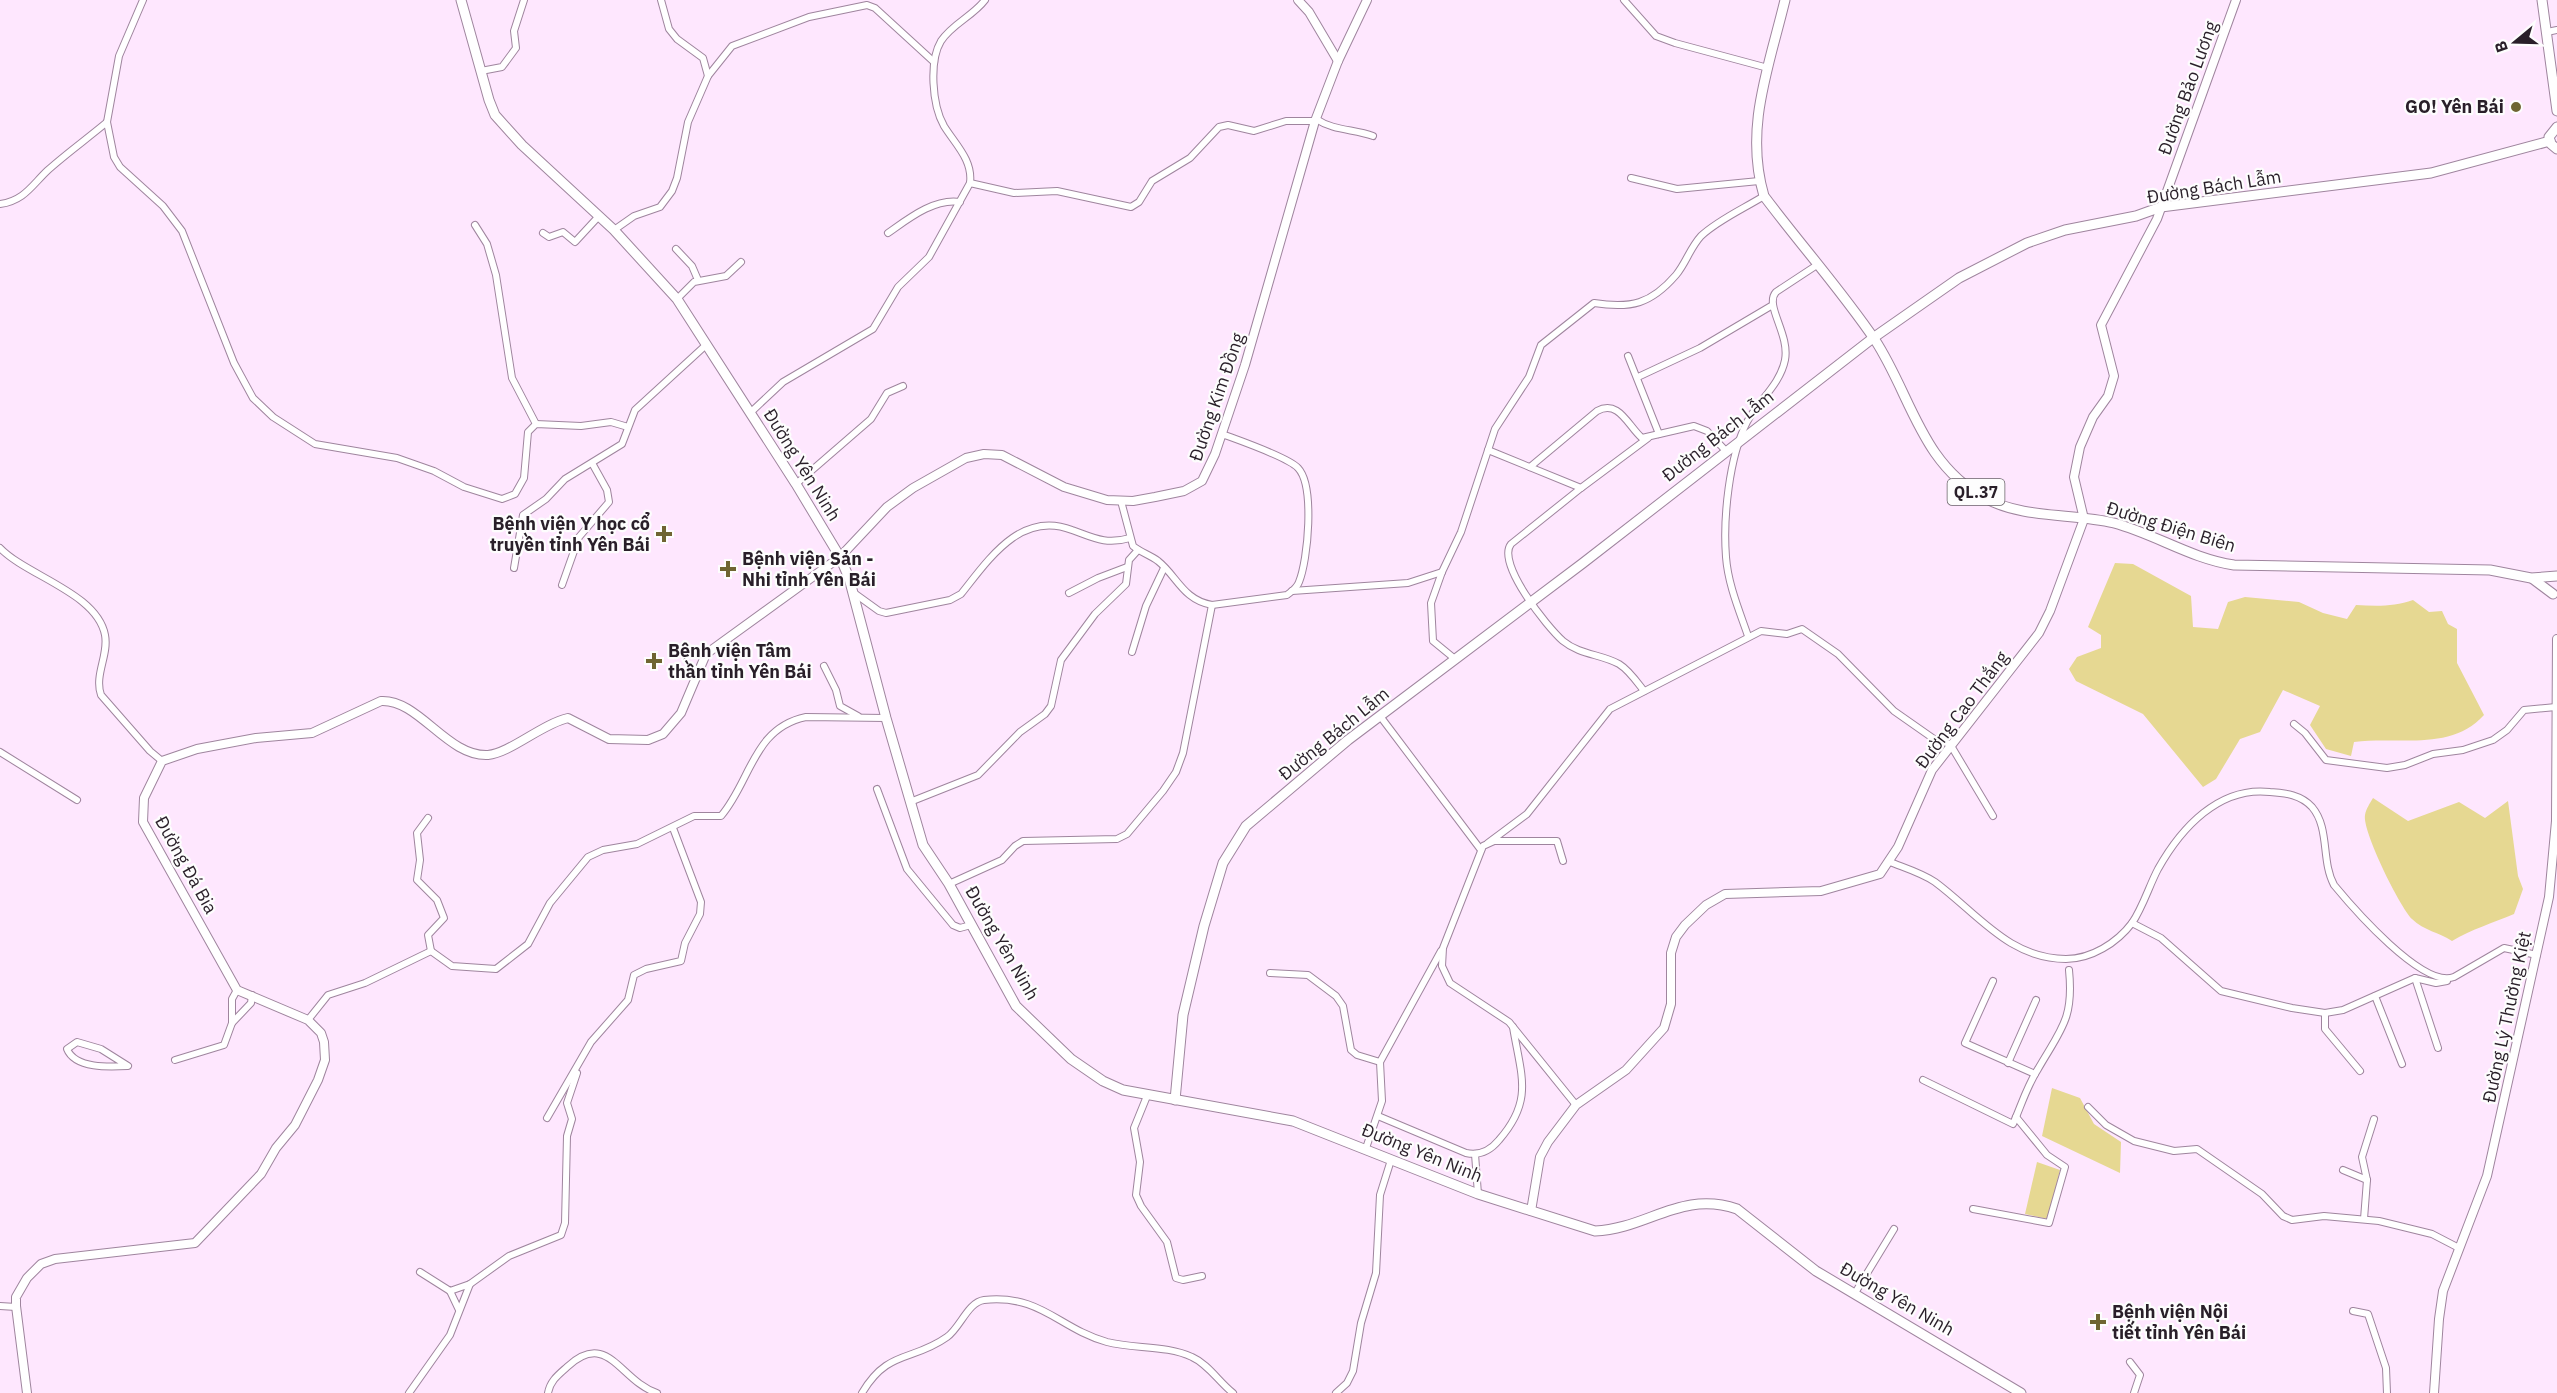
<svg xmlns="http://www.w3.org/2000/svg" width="2557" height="1393" font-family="'IBM Plex Sans',sans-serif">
  <rect width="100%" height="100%" fill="#fee7fe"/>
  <g fill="#e6d892">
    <path d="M2115 563 2133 564 2191 596 2193 627 2218 629 2228 602 2245 597 2299 602 2323 613 2347 619 2356 605C2375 606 2394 607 2413 600L2429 612 2442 611 2448 624 2457 629V663L2484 715C2451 752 2398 736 2354 742L2351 756 2326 749 2310 725 2320 706 2283 690 2260 732 2240 739 2216 779 2203 787 2143 714 2076 681 2069 669 2077 657 2101 648V635L2088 627Z"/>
    <path d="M2373 798 2408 821 2459 802 2485 818 2508 801 2518 876 2523 889 2514 914C2493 923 2472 929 2452 941 2439 932 2424 931 2412 919 2400 907 2362 831 2365 815 2366 809 2370 803 2373 798Z"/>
    <polygon points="2052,1088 2080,1098 2094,1124 2121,1142 2120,1173 2042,1136"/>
    <polygon points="2037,1162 2060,1170 2048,1219 2025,1214"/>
  </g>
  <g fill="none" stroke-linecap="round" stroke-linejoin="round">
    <g stroke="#9f859e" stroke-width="8">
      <g id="minor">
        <polyline points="1624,0 1656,36 1675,43 1768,68"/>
        <polyline points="2547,32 2557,30"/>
        <polyline points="481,71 502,67 516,48 514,31 524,0"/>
        <polyline points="708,76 732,46 809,17 867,5 875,8 934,62"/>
        <path d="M1316 119C1334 131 1354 129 1373 136"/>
        <polyline points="107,122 114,157 120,167 163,206 182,231 234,363 253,398 273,417 315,444 397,458 434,471 464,487 502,499 515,494 524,478 528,432 536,424 581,426 611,422 628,427"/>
        <polyline points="1631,178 1677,189 1759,181"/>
        <polyline points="970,183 1014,193 1057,191 1131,207 1139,202 1152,181 1190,158 1219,127 1228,125 1254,131 1286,121 1315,121"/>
        <path d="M0 204C24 201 32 185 48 170 67 153 88 138 107 122L119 56 143 0"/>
        <polyline points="475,225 487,244 496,275 512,378 536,424"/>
        <polyline points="614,230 634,216 660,207 672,191 677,178 688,122 708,76 703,58 677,39 669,29 661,0"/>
        <polyline points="543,233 549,237 563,232 575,242 599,216"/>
        <path d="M888 233C908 219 934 198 960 202"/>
        <polyline points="676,249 692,266 698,280"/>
        <polyline points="677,299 694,282 726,276 741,262"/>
        <polyline points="1628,356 1659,434"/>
        <polyline points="1638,377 1700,348 1771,306"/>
        <path d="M750 413 783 382 873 329 898 287 929 257 970 183C973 160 955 144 944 126 932 105 929 61 941 41 952 24 973 16 985 0"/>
        <polyline points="1488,450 1581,488 1648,438"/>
        <path d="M1530 467 1597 411C1619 399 1628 426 1642 438L1694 426 1707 431 1726 451"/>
        <polyline points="796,484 871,419 887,393 903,386"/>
        <path d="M1581 488 1511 544C1496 563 1547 627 1563 641 1580 655 1601 654 1619 664 1629 670 1637 682 1644 691"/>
        <path d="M1121 501 1133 546C1140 552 1150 555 1158 561 1177 576 1183 600 1212 605L1287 595C1292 591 1297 588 1299 582 1308 560 1315 486 1298 468 1288 457 1238 440 1222 434"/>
        <path d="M0 548C27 576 97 593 105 635 109 655 94 675 101 695L150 751 162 761"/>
        <polyline points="514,568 523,515 546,499 565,479 622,444 635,410 706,345"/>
        <polyline points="562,585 579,537 609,502 607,490 592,463"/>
        <polyline points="1292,591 1408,583 1442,572"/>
        <path d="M854 593 879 611 886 613 950 600 961 594C989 559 1021 510 1072 530 1094 538 1106 545 1130 538"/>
        <polyline points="1069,593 1098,578 1127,567"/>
        <path d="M1748 636C1739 610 1728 584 1726 557 1723 518 1729 457 1747 422 1758 401 1780 385 1785 360 1790 334 1764 305 1776 292L1817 265"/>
        <polyline points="1132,652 1146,606 1164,568"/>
        <path d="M1455 659 1433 641 1431 603 1442 572 1461 532 1495 429 1529 377 1541 345 1594 303C1631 309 1651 304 1676 275 1686 263 1690 248 1701 236 1718 220 1743 209 1764 196"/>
        <polyline points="824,666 836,690 840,706 858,716"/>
        <polyline points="1380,716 1481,850"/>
        <polyline points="2294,724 2305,733 2326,760 2387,768 2405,765 2433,754 2463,750 2493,740 2507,730 2524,710 2556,707"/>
        <polyline points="0,752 77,800"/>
        <polyline points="877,789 907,869 953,925 960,928 971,925"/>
        <polyline points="910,802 978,775 1020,732 1045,714 1051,706 1061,660 1095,614 1126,584 1129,560 1138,550"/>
        <polyline points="428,818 417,833 420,860 417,880 437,900 444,918 428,935 431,951"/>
        <polyline points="1488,843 1527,814 1610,709 1761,631 1787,634 1802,629 1838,654 1894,711 1934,739 1950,744 1993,816"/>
        <polyline points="1563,861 1557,841 1494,841 1483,846 1443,948 1442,966 1450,983 1509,1022 1576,1105"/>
        <path d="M1890 862C1905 868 1922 873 1935 882 1977 913 2009 959 2066 959 2091 959 2117 943 2132 923 2143 907 2149 886 2158 869 2181 828 2219 786 2270 792 2286 793 2301 795 2312 807 2330 828 2321 861 2334 885 2353 908 2423 989 2454 977L2504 948 2537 955"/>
        <polyline points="949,884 1002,860 1015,846 1023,841 1117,839 1127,834 1163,791 1176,772 1183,753 1212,605"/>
        <polyline points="2132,923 2161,938 2221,991 2292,1008 2325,1013 2343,1010 2415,978 2436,983 2447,981"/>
        <polyline points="1270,973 1308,975 1336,996 1343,1006 1351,1050 1357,1055 1380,1062 1382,1101 1366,1148"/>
        <polyline points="2415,978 2438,1048"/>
        <polyline points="1993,981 1965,1043 2035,1074"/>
        <polyline points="237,990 232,999 232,1023 251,1003 252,995"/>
        <polyline points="2375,996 2402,1064"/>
        <polyline points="2325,1013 2325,1029 2360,1071"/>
        <path d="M308 1020 328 995 365 983 431 951 452 966 496 969 528 944 550 903 588 857 603 850 637 844 694 816H721C751 781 753 728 806 717L886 718"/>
        <path d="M77 1042 101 1049 128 1066C110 1067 75 1069 67 1049Z"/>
        <polyline points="175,1060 224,1045 232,1023"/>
        <polyline points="1380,1062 1441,951"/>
        <polyline points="2008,1063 2036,1000"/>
        <path d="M1923 1080 2013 1124C2021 1106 2027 1086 2038 1069 2061 1029 2074 1019 2069 970"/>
        <polyline points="1147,1096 1134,1128 1140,1162 1136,1195 1141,1206 1167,1242 1176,1278 1183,1280 1202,1276"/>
        <polyline points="2088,1107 2106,1125 2134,1141 2174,1151 2197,1149 2262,1194 2283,1216 2292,1220 2324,1216 2379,1221 2432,1234 2459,1248"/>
        <path d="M1378 1116 1466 1153C1480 1156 1490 1151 1499 1140 1534 1100 1521 1076 1513 1027"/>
        <polyline points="547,1118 591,1042 628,1000 634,975 646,969 681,961 685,943 700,914 701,902 673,828"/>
        <polyline points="1475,1154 1478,1194"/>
        <polyline points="2343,1170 2367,1180"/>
        <polyline points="1973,1209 2049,1223 2065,1167 2047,1155 2016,1117"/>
        <polyline points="2364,1219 2367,1180 2362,1157 2374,1119"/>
        <polyline points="420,1272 450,1291 470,1284 509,1256 561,1235 565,1223 567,1136 572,1119 567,1103 577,1073"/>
        <polyline points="450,1291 459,1310"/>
        <polyline points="1855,1293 1894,1229"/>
        <polyline points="0,1306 16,1307"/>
        <polyline points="2353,1311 2368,1314 2386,1368 2387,1393"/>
        <polyline points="2130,1362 2140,1375 2134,1393"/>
        <polyline points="409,1393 450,1335 470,1284"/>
        <path d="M548 1393C550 1381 558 1375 567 1367 608 1329 620 1381 657 1393"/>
        <path d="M862 1393C888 1349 912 1362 947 1337 960 1328 968 1302 984 1300 1041 1294 1058 1328 1107 1342 1134 1349 1167 1345 1192 1357 1208 1364 1219 1382 1233 1393"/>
        <polyline points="1336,1393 1347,1383 1353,1371 1361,1323 1376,1273 1380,1195 1391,1160"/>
      </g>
    </g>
    <g stroke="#9f859e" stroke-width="10">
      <g id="tertiary">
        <polyline points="1298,0 1309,12 1338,61"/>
        <polyline points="1531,1211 1540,1157 1548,1142 1576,1105 1626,1070 1664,1028 1671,1004 1671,953 1676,937 1685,925 1706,905 1725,894 1821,891 1880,874 1898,847 1932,770 2039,633 2050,611 2084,519 2074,477 2080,447 2093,417 2108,396 2114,376 2101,325 2157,219 2236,0"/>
        <path d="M27 1393 16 1306V1297L27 1278 41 1264 55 1259 195 1243 261 1174 276 1148 295 1125 318 1080 325 1060 324 1042 321 1033 308 1020 237 990 143 822 144 798 162 761 197 749 256 738 312 733 381 701C419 699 447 757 488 755 510 753 542 724 568 718L609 739 648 740 663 734 681 713 706 654 840 557 887 507 913 488 966 458 984 454 1002 455 1064 487 1107 500 1133 501 1155 497 1184 491 1202 481 1215 454 1245 365 1315 121 1338 61 1367 0"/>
      </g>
    </g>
    <g stroke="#9f859e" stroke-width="10">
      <polyline id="secondary" points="2434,1393 2439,1319 2443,1291 2487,1176 2549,897 2556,821 2557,639"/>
    </g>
    <g stroke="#9f859e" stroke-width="11">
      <g id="primary">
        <path d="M461 0 489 100 495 115 522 145 614 230 677 299 796 484 840 557 849 578 886 718 923 845 949 884 1016 1006 1071 1059 1103 1081 1123 1090 1293 1121 1478 1194 1595 1231C1647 1229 1681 1190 1737 1209L1816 1271 2021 1393"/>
        <path d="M1785 0C1769 67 1744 128 1764 196 1800 244 1841 290 1875 340 1911 395 1921 464 1985 498 2023 519 2073 513 2114 523 2155 534 2192 559 2234 565L2490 570 2531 578 2557 576"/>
        <polyline points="2542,0 2557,111"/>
        <polyline points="2557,127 2549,137 2551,144 2557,149"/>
        <polyline points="2533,579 2553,594"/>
        <polyline points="1175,1100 1183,1015 1204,926 1223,863 1246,826 1348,740 1583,563 1873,338 1959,278 2027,243 2065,230 2136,216 2161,207 2431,173 2550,141"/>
      </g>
    </g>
    <use href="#minor" stroke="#fff" stroke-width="6"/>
    <use href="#tertiary" stroke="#fff" stroke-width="8"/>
    <use href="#secondary" stroke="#fff" stroke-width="8"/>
    <use href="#primary" stroke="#fff" stroke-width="9"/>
  </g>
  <g fill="#6f6532" stroke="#fdfdfd" stroke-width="2">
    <circle cx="2516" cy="107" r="6"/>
    <path d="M661 525h6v6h6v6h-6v6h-6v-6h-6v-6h6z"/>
    <path d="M725 560h6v6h6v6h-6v6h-6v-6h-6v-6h6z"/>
    <path d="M651 652h6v6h6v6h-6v6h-6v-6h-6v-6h6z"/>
    <path d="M2095 1313h6v6h6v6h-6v6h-6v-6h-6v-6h6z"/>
  </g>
  <g text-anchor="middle" stroke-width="4.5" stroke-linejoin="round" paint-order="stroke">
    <rect fill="#fdfdfd" stroke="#696269" stroke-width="1.5" x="1947.5" y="479" width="57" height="26" rx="4.5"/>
    <g font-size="16" font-weight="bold" fill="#291f29">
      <text x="1976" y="498">QL.37</text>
    </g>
    <g font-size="18" fill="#291f29" stroke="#fdfdfd">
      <text transform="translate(2188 88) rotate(-70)" y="6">Đường Bảo Lương</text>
      <text transform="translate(2214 187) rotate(-9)" y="6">Đường Bách Lẫm</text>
      <text transform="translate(1217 397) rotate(-71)" y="6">Đường Kim Đồng</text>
      <text transform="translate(1718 436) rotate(-38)" y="6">Đường Bách Lẫm</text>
      <text transform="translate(802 465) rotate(58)" y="6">Đường Yên Ninh</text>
      <text transform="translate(2171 527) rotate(17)" y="6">Đường Điện Biên</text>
      <text transform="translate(1962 710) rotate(-53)" y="6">Đường Cao Thắng</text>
      <text transform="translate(1334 734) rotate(-39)" y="6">Đường Bách Lẫm</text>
      <text transform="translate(186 865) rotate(61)" y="6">Đường Đá Bia</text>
      <text transform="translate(1002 943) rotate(60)" y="6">Đường Yên Ninh</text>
      <text transform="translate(2507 1017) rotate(-78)" y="6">Đường Lý Thường Kiệt</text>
      <text transform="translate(1422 1153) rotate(22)" y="6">Đường Yên Ninh</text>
      <text transform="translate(1897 1299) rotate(30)" y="6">Đường Yên Ninh</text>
    </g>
    <g font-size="18" font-weight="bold" fill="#291f29" stroke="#fdfdfd" text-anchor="start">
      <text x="2504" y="113" text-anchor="end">GO! Yên Bái</text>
      <text x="650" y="530" text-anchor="end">Bệnh viện Y học cổ<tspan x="650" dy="21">truyền tỉnh Yên Bái</tspan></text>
      <text x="742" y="565">Bệnh viện Sản -<tspan x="742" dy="21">Nhi tỉnh Yên Bái</tspan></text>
      <text x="668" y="657">Bệnh viện Tâm<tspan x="668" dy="21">thần tỉnh Yên Bái</tspan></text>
      <text x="2112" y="1318">Bệnh viện Nội<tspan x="2112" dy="21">tiết tỉnh Yên Bái</tspan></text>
    </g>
  </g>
  <g transform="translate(2515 42) rotate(251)" stroke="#fdfdfd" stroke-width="4.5" paint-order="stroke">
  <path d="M0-4.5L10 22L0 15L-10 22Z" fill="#291f29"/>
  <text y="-9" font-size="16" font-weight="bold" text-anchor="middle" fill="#291f29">B</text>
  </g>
</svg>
